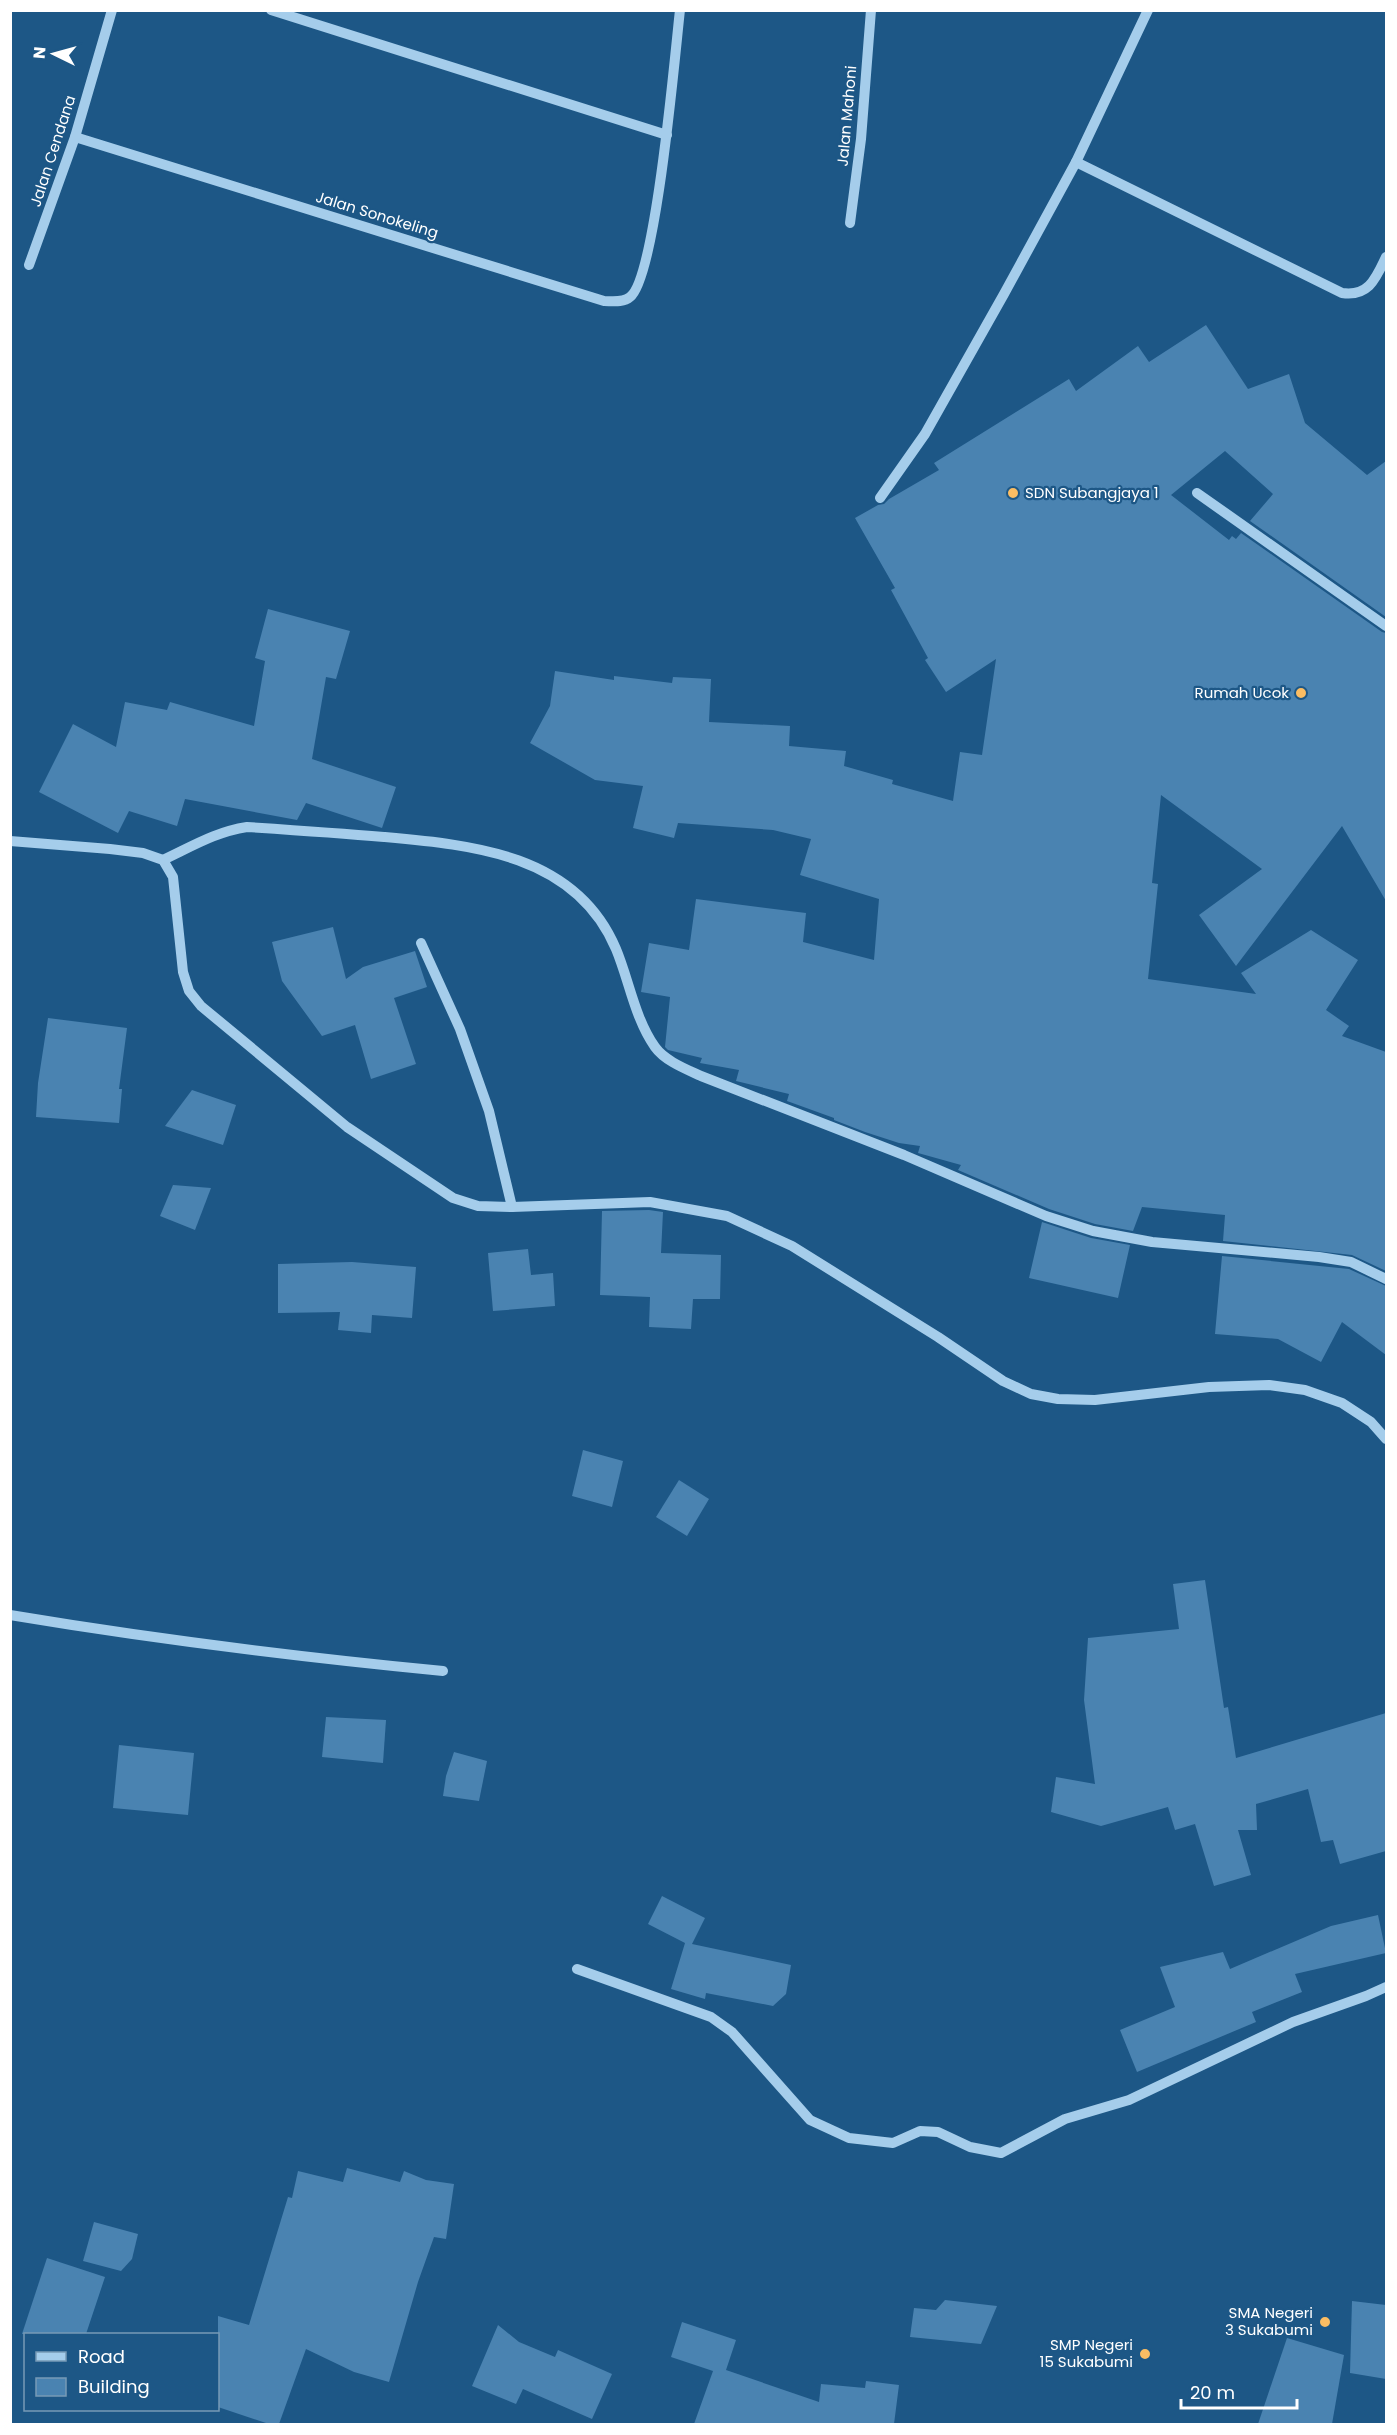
<svg xmlns="http://www.w3.org/2000/svg" width="1397" height="2435" font-family="Poppins,sans-serif">
  <rect width="100%" height="100%" fill="#1d5786"/>
  <g fill="#4a83b1">
    <polygon points="1206,325 1248,389 1289,374 1305,423 1367,475 1386,461 1386,617 1250,521 1273,494 1225,451 1171,495 1229,540 1232,536 1236,539 1241,533 1382,632 1386,633 1386,901 1342,826 1236,966 1199,915 1262,869 1161,795 1152,883 1158,884 1148,979 1256,994 1241,973 1311,930 1358,960 1326,1010 1349,1026 1342,1036 1386,1052 1386,1271 1352,1255 1223,1241 1225,1215 1142,1207 1133,1231 1095,1224 1049,1209 958,1170 961,1165 918,1153 920,1146 899,1143 865,1132 834,1120 834,1118 787,1101 789,1094 736,1081 739,1070 700,1063 702,1058 668,1050 665,1047 670,997 641,992 649,943 689,950 696,899 806,913 803,942 874,960 879,899 800,875 811,839 773,830 678,823 674,838 633,828 643,786 595,780 530,743 550,706 555,671 614,680 614,676 672,683 673,677 711,679 709,722 790,726 789,746 846,751 844,766 893,780 892,784 953,801 960,752 982,755 996,659 946,692 925,660 928,658 891,590 895,588 855,518 878,505 884,504 889,499 939,470 934,463 1069,379 1076,391 1138,346 1149,362"/>
    <polygon points="268,609 350,631 336,679 326,677 312,759 396,787 382,828 306,803 297,820 185,799 177,826 129,811 118,833 39,792 73,724 116,747 125,702 167,710 170,702 254,726 265,661 255,658"/>
    <polygon points="333,927 346,979 363,967 415,951 427,987 394,998 416,1064 371,1079 355,1025 322,1036 282,981 272,942"/>
    <polygon points="48,1018 127,1028 119,1089 122,1089 119,1123 36,1117 38,1083"/>
    <polygon points="192,1090 236,1105 223,1145 165,1126"/>
    <polygon points="173,1185 211,1188 195,1230 160,1216"/>
    <polygon points="649,1210 663,1212 661,1253 721,1255 720,1299 693,1299 691,1329 649,1327 650,1297 600,1295 602,1211"/>
    <polygon points="1042,1222 1091,1238 1130,1245 1118,1298 1029,1278"/>
    <polygon points="528,1249 531,1275 553,1273 555,1306 493,1311 488,1253"/>
    <polygon points="1222,1256 1349,1269 1386,1286 1386,1355 1342,1322 1321,1362 1278,1339 1215,1334"/>
    <polygon points="352,1262 416,1267 412,1318 372,1315 371,1333 338,1330 340,1312 278,1313 278,1264"/>
    <polygon points="583,1450 623,1461 612,1507 572,1496"/>
    <polygon points="679,1480 709,1499 687,1536 656,1517"/>
    <polygon points="1205,1580 1224,1708 1228,1707 1236,1758 1386,1713 1386,1851 1340,1864 1333,1840 1321,1842 1308,1789 1256,1804 1257,1830 1238,1830 1251,1875 1214,1886 1195,1824 1175,1830 1168,1807 1101,1826 1051,1812 1056,1777 1095,1784 1084,1700 1088,1638 1179,1629 1173,1584"/>
    <polygon points="326,1717 386,1720 383,1763 322,1757"/>
    <polygon points="119,1745 194,1753 188,1815 113,1808"/>
    <polygon points="454,1752 487,1761 479,1801 443,1796 446,1776"/>
    <polygon points="662,1896 705,1918 692,1944 791,1965 786,1994 773,2006 706,1993 705,1999 671,1989 685,1943 648,1924"/>
    <polygon points="1378,1915 1386,1953 1295,1974 1302,1992 1252,2012 1256,2022 1137,2072 1120,2030 1175,2007 1160,1967 1223,1952 1230,1969 1331,1926"/>
    <polygon points="347,2168 400,2182 404,2171 426,2180 454,2184 446,2239 434,2237 418,2282 389,2382 354,2372 306,2349 279,2424 269,2424 218,2407 218,2316 249,2325 288,2197 292,2198 298,2171 343,2182"/>
    <polygon points="94,2222 138,2234 132,2259 121,2271 83,2261"/>
    <polygon points="47,2258 105,2277 86,2334 22,2334"/>
    <polygon points="945,2300 997,2306 981,2344 910,2337 914,2308 936,2310"/>
    <polygon points="1352,2301 1386,2305 1386,2379 1350,2373"/>
    <polygon points="682,2322 736,2340 726,2370 819,2402 821,2384 865,2388 866,2381 899,2385 894,2424 694,2424 713,2371 671,2357"/>
    <polygon points="498,2325 519,2342 555,2357 558,2350 612,2374 592,2419 523,2389 516,2404 472,2386"/>
    <polygon points="1287,2338 1344,2355 1332,2424 1258,2424"/>
  </g>
  <g fill="none" stroke-linecap="round" stroke-linejoin="round">
    <g stroke="#a5cdeb" stroke-width="10">
      <polyline points="271,10 667,135"/>
      <path d="M75 137 604 301C612 301 623 303 630 297 656 278 675 53 680 10"/>
      <path d="M1076 162 1342 293C1369 297 1376 278 1386 257"/>
      <polyline points="850,223 861,139 871,10"/>
      <polyline points="29,265 75,137 112,10"/>
      <polyline points="1197,493 1386,626"/>
      <polyline points="880,498 925,434 1004,294 1076,162 1148,10"/>
      <polyline points="10,841 110,849 143,853 163,860 173,877 183,972 189,991 201,1006 347,1127 453,1198 478,1206 512,1207 650,1202 727,1216 792,1246 938,1337 1003,1381 1031,1394 1058,1399 1095,1400 1209,1387 1269,1385 1305,1390 1342,1403 1371,1422 1386,1439"/>
      <path d="M163 860C193 846 215 832 247 827 293 830 338 833 384 837 473 845 576 854 616 949 629 980 635 1019 655 1047 665 1061 686 1069 701 1076L904 1155 1046 1216 1093 1231 1152 1242 1319 1257 1351 1262 1386 1279"/>
      <polyline points="421,943 460,1029 489,1111 512,1207"/>
      <path d="M10 1615C154 1639 299 1657 443 1671"/>
      <polyline points="577,1969 711,2017 732,2032 810,2120 849,2138 893,2143 920,2131 938,2132 970,2147 1001,2153 1065,2119 1129,2100 1293,2022 1366,1996 1386,1987"/>
    </g>
  </g>
  <g fill="#fbbd63" stroke="#1d5786" stroke-width="2">
    <circle cx="1013" cy="493" r="6"/>
    <circle cx="1301" cy="693" r="6"/>
    <circle cx="1325" cy="2322" r="6"/>
    <circle cx="1145" cy="2354" r="6"/>
  </g>
  <g text-anchor="middle" stroke-width="4.5" stroke-linejoin="round" paint-order="stroke">
    <g font-size="15" fill="#fff" stroke="#1d5786">
      <text transform="translate(847 116) rotate(-85)" y="5">Jalan Mahoni</text>
      <text transform="translate(53 151) rotate(-72)" y="5">Jalan Cendana</text>
      <text transform="translate(377 215) rotate(17)" y="5">Jalan Sonokeling</text>
    </g>
    <g font-size="15" fill="#fff" stroke="#1d5786" text-anchor="end">
      <text x="1025" y="498" text-anchor="start">SDN Subangjaya 1</text>
      <text x="1289" y="698">Rumah Ucok</text>
      <text x="1313" y="2318">SMA Negeri<tspan x="1313" dy="17">3 Sukabumi</tspan></text>
      <text x="1133" y="2350">SMP Negeri<tspan x="1133" dy="17">15 Sukabumi</tspan></text>
    </g>
  </g>
  <rect width="1397" height="2435" fill="none" stroke="#ffffff" stroke-width="24"/>
  <rect x="24" y="2333" width="195" height="78" fill="#1d5786" stroke="#779ab6" stroke-width="1.5"/>
  <rect x="36" y="2352" width="30" height="9" fill="#a5cdeb" stroke="#779ab6" stroke-width="1.5"/>
  <text x="78" y="2363" font-size="18" fill="#ffffff">Road</text>
  <rect x="36" y="2378" width="30" height="18" fill="#4a83b1" stroke="#779ab6" stroke-width="1.5"/>
  <text x="78" y="2393" font-size="18" fill="#ffffff">Building</text>
  <g transform="translate(54 54) rotate(275)" stroke="#1d5786" stroke-width="4.5" paint-order="stroke">
  <path d="M0-4.5L10 22L0 15L-10 22Z" fill="#ffffff"/>
  <text y="-9" font-size="16" font-weight="bold" text-anchor="middle" fill="#ffffff">N</text>
  </g>
  <path d="M1181 2399v9h116v-9" fill="none" stroke="#ffffff" stroke-width="3"/>
  <text x="1190" y="2399" font-size="18" fill="#ffffff" stroke="#1d5786" stroke-width="4.5" paint-order="stroke">20 m</text>
</svg>
